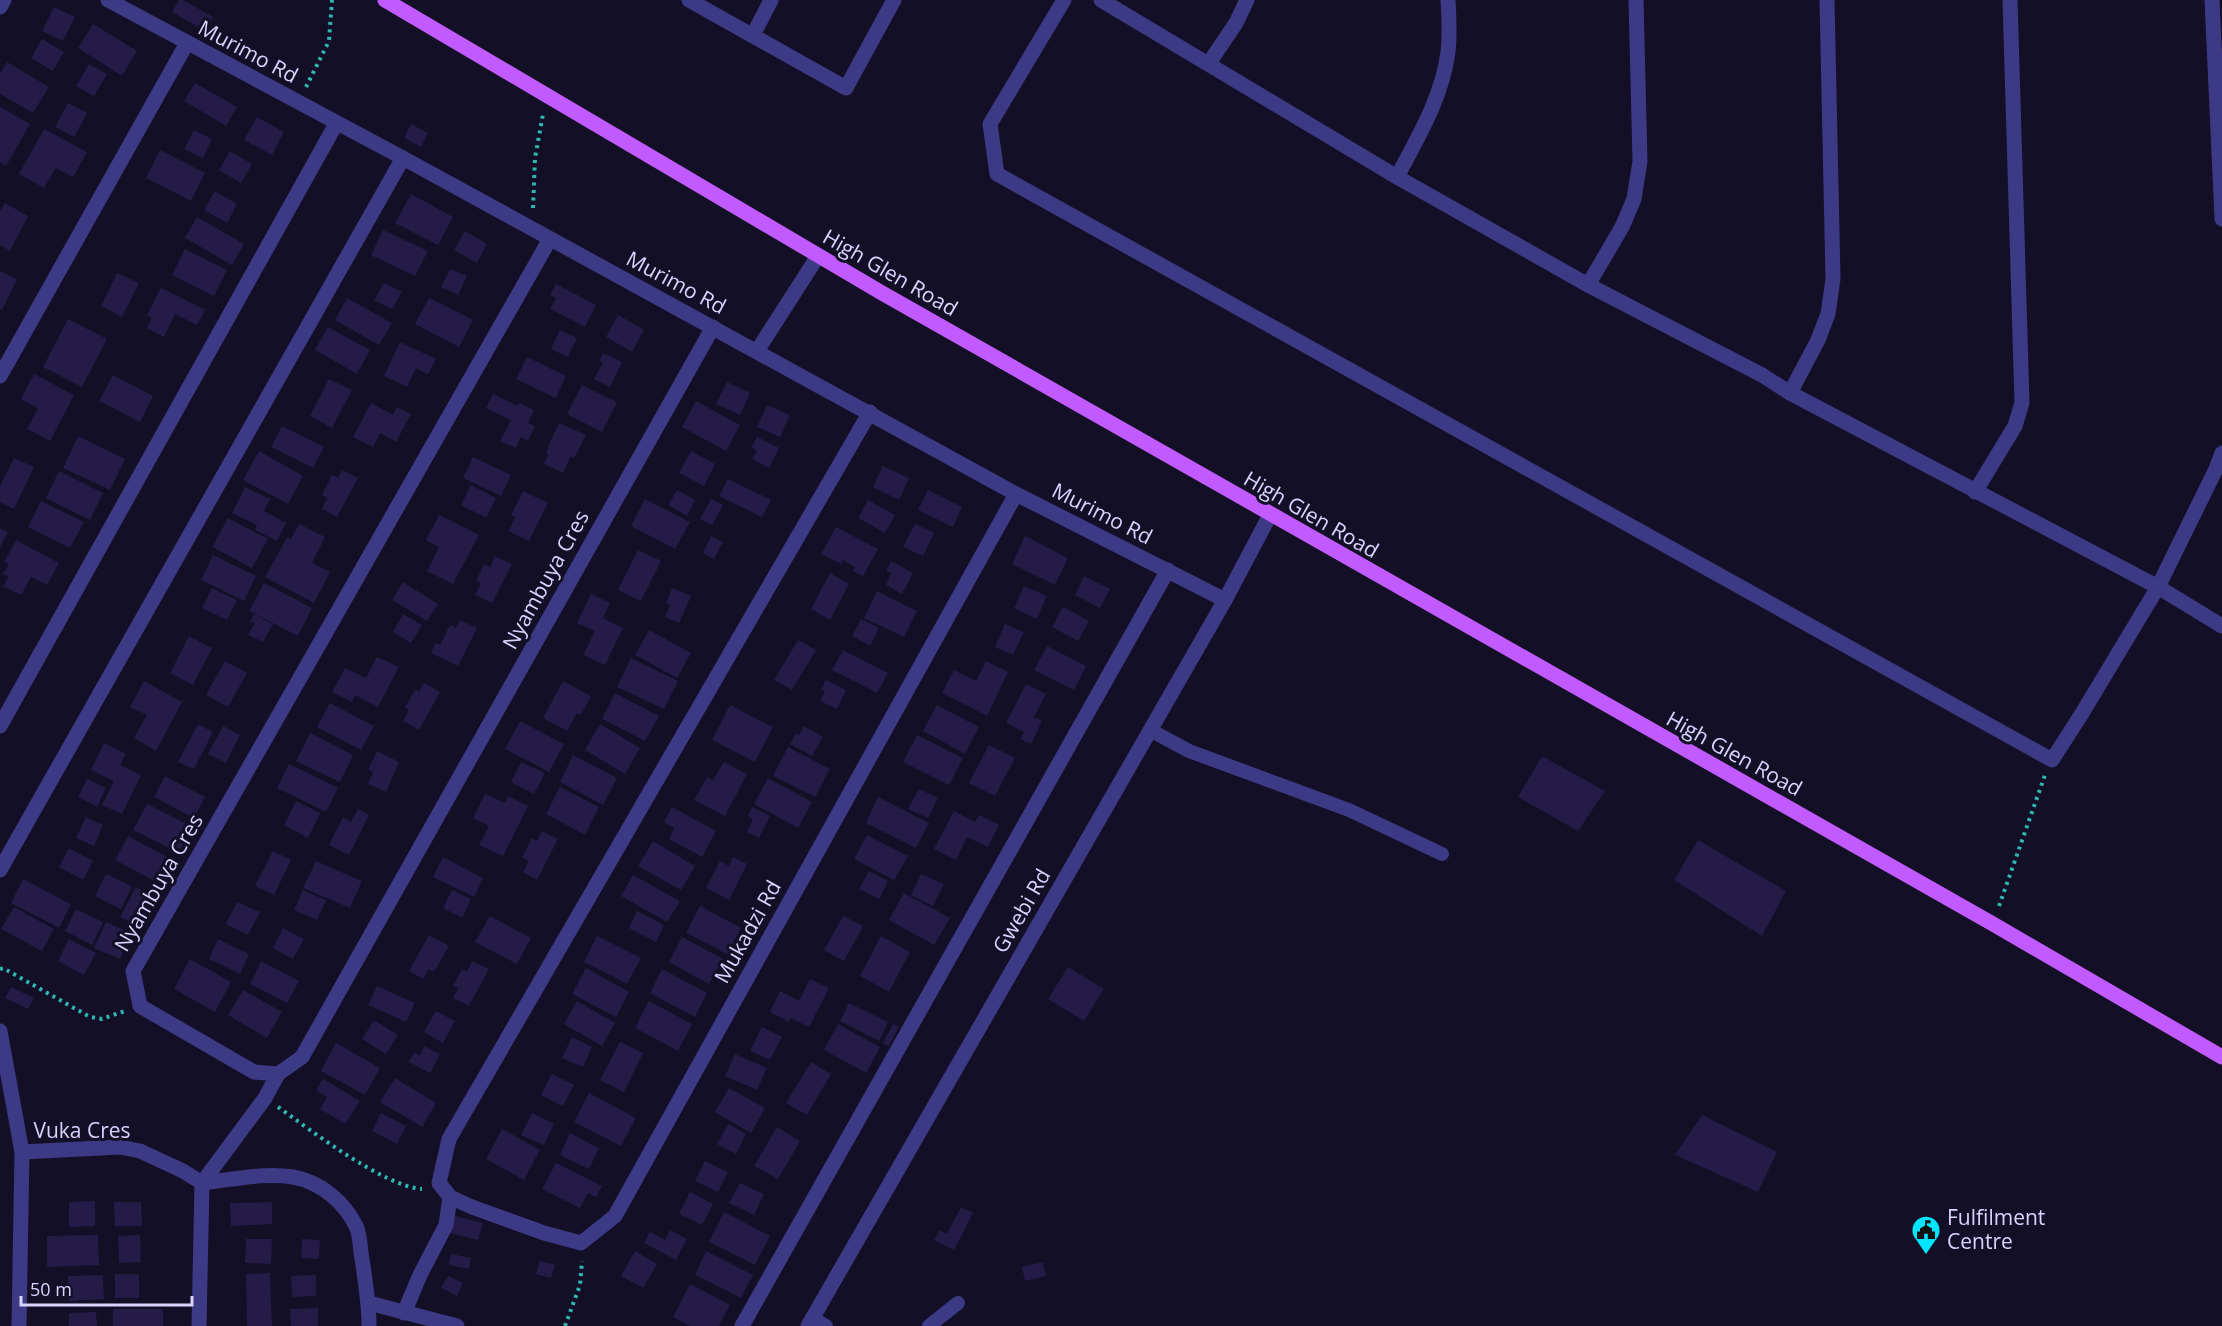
<svg xmlns="http://www.w3.org/2000/svg" width="2222" height="1326" font-family="'Open Sans',sans-serif">
  <rect width="100%" height="100%" fill="#130f26"/>
  <g fill="#241b47">
    <polygon points="179,0 183,0 213,17 205,31 172,12"/>
    <polygon points="54,7 75,17 63,41 42,31"/>
    <polygon points="93,24 137,51 122,76 78,48"/>
    <polygon points="42,39 64,52 53,71 31,58"/>
    <polygon points="7,62 49,87 33,113 0,94 0,74"/>
    <polygon points="89,64 107,74 94,96 76,86"/>
    <polygon points="195,83 237,107 226,126 184,101"/>
    <polygon points="68,103 87,113 74,137 55,127"/>
    <polygon points="0,107 30,124 6,166 0,162"/>
    <polygon points="257,117 284,132 272,155 244,140"/>
    <polygon points="411,124 428,133 421,147 404,138"/>
    <polygon points="44,129 87,152 73,177 56,168 44,188 19,174"/>
    <polygon points="194,130 212,139 203,158 184,149"/>
    <polygon points="160,150 205,173 191,201 146,178"/>
    <polygon points="230,151 252,164 241,183 219,170"/>
    <polygon points="215,191 237,204 227,223 204,210"/>
    <polygon points="411,194 453,217 438,245 395,223"/>
    <polygon points="5,203 28,216 10,251 0,245 0,211"/>
    <polygon points="197,217 244,244 232,265 185,238"/>
    <polygon points="383,230 428,251 415,276 371,255"/>
    <polygon points="465,231 487,244 477,263 454,250"/>
    <polygon points="185,249 227,270 214,296 172,275"/>
    <polygon points="450,269 467,276 458,295 441,287"/>
    <polygon points="0,271 17,279 2,310 0,309"/>
    <polygon points="117,273 139,283 122,317 101,306"/>
    <polygon points="384,283 402,292 392,309 374,300"/>
    <polygon points="556,284 596,305 585,327 550,309 556,298 550,295"/>
    <polygon points="161,288 205,310 197,325 175,314 164,337 147,328 152,318 147,315"/>
    <polygon points="347,298 392,323 379,345 335,320"/>
    <polygon points="429,298 473,320 459,347 415,324"/>
    <polygon points="618,315 644,330 632,352 606,337"/>
    <polygon points="68,319 107,339 82,387 43,367"/>
    <polygon points="328,327 370,350 357,374 315,350"/>
    <polygon points="560,330 577,338 568,357 551,349"/>
    <polygon points="400,342 436,359 428,374 416,368 407,387 384,376"/>
    <polygon points="603,353 622,362 610,387 594,379 603,363 599,361"/>
    <polygon points="527,357 566,376 556,398 516,379"/>
    <polygon points="34,374 74,395 50,441 27,429 38,408 21,399"/>
    <polygon points="113,375 153,396 140,422 99,401"/>
    <polygon points="329,379 352,390 332,428 310,416"/>
    <polygon points="727,382 750,393 740,415 716,404"/>
    <polygon points="582,385 617,402 602,432 567,414"/>
    <polygon points="493,394 518,406 519,403 534,410 528,423 535,426 528,441 521,437 516,448 500,441 511,420 486,408"/>
    <polygon points="696,401 740,425 726,451 682,427"/>
    <polygon points="371,403 393,415 397,407 411,414 396,442 380,433 373,447 353,437"/>
    <polygon points="767,405 790,415 780,437 757,427"/>
    <polygon points="559,423 586,435 574,458 571,456 563,473 544,464 548,455 546,454 550,442"/>
    <polygon points="282,426 324,447 313,468 271,447"/>
    <polygon points="78,436 125,459 110,490 63,468"/>
    <polygon points="757,437 779,448 769,468 752,459 757,451 751,447"/>
    <polygon points="259,451 303,476 288,504 243,480"/>
    <polygon points="691,451 715,464 704,486 679,473"/>
    <polygon points="473,457 511,475 501,496 463,478"/>
    <polygon points="14,458 34,467 14,509 0,502 0,486"/>
    <polygon points="883,466 909,478 899,500 873,487"/>
    <polygon points="342,470 358,478 337,517 322,509 327,498 322,495 332,475 338,478"/>
    <polygon points="59,471 103,493 90,520 46,498"/>
    <polygon points="728,479 771,500 762,517 719,496"/>
    <polygon points="471,485 496,498 486,518 461,505"/>
    <polygon points="245,487 270,499 264,511 286,523 277,541 255,530 257,525 232,513"/>
    <polygon points="677,490 695,500 687,516 668,505"/>
    <polygon points="928,490 962,507 953,527 918,510"/>
    <polygon points="523,491 548,503 529,541 508,531 516,517 511,515"/>
    <polygon points="645,499 690,522 675,549 631,526"/>
    <polygon points="711,499 723,505 712,525 700,519"/>
    <polygon points="868,500 895,515 885,533 858,518"/>
    <polygon points="41,501 84,522 70,548 28,527"/>
    <polygon points="439,515 479,535 453,584 427,571 439,547 426,540"/>
    <polygon points="228,518 268,539 252,568 212,547"/>
    <polygon points="299,524 325,537 312,563 330,572 314,603 265,577 287,537 291,539"/>
    <polygon points="915,524 934,533 923,556 903,547"/>
    <polygon points="836,527 878,549 863,576 853,571 855,567 843,560 841,564 821,554"/>
    <polygon points="0,528 8,532 0,547"/>
    <polygon points="711,536 723,542 714,559 703,553"/>
    <polygon points="1025,536 1068,558 1055,585 1012,564"/>
    <polygon points="16,540 59,563 47,585 31,577 21,595 3,586 9,577 3,574 9,564 4,562"/>
    <polygon points="638,550 661,561 641,601 618,590"/>
    <polygon points="213,555 256,576 244,601 201,580"/>
    <polygon points="495,556 512,564 492,603 475,595 481,583 476,581 484,564 490,567"/>
    <polygon points="891,561 913,573 902,594 886,585 891,573 886,571"/>
    <polygon points="830,573 849,584 830,620 811,609"/>
    <polygon points="1084,576 1110,589 1100,608 1075,595"/>
    <polygon points="403,582 438,604 427,621 392,600"/>
    <polygon points="264,583 312,608 298,636 249,611"/>
    <polygon points="1024,586 1047,596 1037,619 1014,608"/>
    <polygon points="212,588 237,600 227,620 202,608"/>
    <polygon points="672,588 691,596 679,623 665,617 670,605 666,603"/>
    <polygon points="877,591 917,611 904,637 864,618"/>
    <polygon points="591,594 610,603 603,618 623,628 605,665 583,655 595,631 577,623"/>
    <polygon points="1063,607 1089,621 1078,641 1052,627"/>
    <polygon points="254,614 273,624 263,642 248,635 255,623 250,622"/>
    <polygon points="403,614 422,625 411,643 393,632"/>
    <polygon points="861,619 879,628 870,646 852,636"/>
    <polygon points="460,620 477,628 458,666 431,653 436,643 440,645 450,625 456,628"/>
    <polygon points="1005,624 1024,632 1013,655 995,647"/>
    <polygon points="649,630 691,653 677,678 635,655"/>
    <polygon points="189,636 212,648 193,685 170,673"/>
    <polygon points="798,640 816,650 792,690 774,680"/>
    <polygon points="1047,646 1086,666 1074,690 1034,670"/>
    <polygon points="843,650 888,673 877,693 832,670"/>
    <polygon points="377,657 399,667 378,707 355,695 352,702 332,692 345,668 366,678"/>
    <polygon points="631,658 678,681 664,709 617,687"/>
    <polygon points="225,661 247,673 228,707 206,695"/>
    <polygon points="986,661 1008,672 987,716 942,693 954,670 976,681"/>
    <polygon points="826,680 846,690 837,709 820,701 825,691 821,689"/>
    <polygon points="144,681 182,702 156,751 134,738 147,715 130,707"/>
    <polygon points="563,681 591,696 581,715 577,713 567,731 543,718"/>
    <polygon points="424,683 440,692 419,730 403,721 409,710 405,707 415,690 419,692"/>
    <polygon points="1026,684 1046,694 1034,717 1042,721 1031,744 1020,739 1024,732 1006,723"/>
    <polygon points="615,693 659,716 645,741 602,719"/>
    <polygon points="330,703 374,726 361,750 317,727"/>
    <polygon points="730,705 773,727 755,762 712,740"/>
    <polygon points="937,705 979,727 965,754 923,731"/>
    <polygon points="520,721 564,744 549,772 505,749"/>
    <polygon points="198,724 213,732 194,769 178,762"/>
    <polygon points="600,724 640,748 625,774 585,750"/>
    <polygon points="223,726 240,735 226,763 208,754"/>
    <polygon points="804,726 823,737 812,756 790,744 796,733 799,735"/>
    <polygon points="310,733 353,755 340,782 296,761"/>
    <polygon points="917,735 963,758 949,785 903,762"/>
    <polygon points="104,743 126,754 120,765 141,775 122,814 102,805 114,781 91,770"/>
    <polygon points="989,745 1015,758 995,796 969,783"/>
    <polygon points="788,747 830,769 815,797 773,776"/>
    <polygon points="377,751 399,762 386,792 368,784 373,772 368,770"/>
    <polygon points="573,755 617,778 603,805 560,782"/>
    <polygon points="1542,756 1605,791 1578,831 1518,797"/>
    <polygon points="521,762 545,773 534,794 511,782"/>
    <polygon points="724,762 747,774 725,816 694,800 707,777 713,780"/>
    <polygon points="289,764 338,788 326,812 277,788"/>
    <polygon points="165,776 205,797 194,818 154,797"/>
    <polygon points="768,778 812,802 798,828 754,804"/>
    <polygon points="87,779 106,788 97,807 78,797"/>
    <polygon points="560,787 599,807 585,835 546,814"/>
    <polygon points="919,789 938,798 928,818 908,809"/>
    <polygon points="485,794 505,803 508,796 528,806 503,856 479,845 489,826 473,818"/>
    <polygon points="878,797 929,823 916,848 866,823"/>
    <polygon points="296,801 320,813 308,838 284,825"/>
    <polygon points="147,804 193,827 179,853 133,830"/>
    <polygon points="672,807 716,831 702,857 669,839 674,828 664,822"/>
    <polygon points="752,807 770,816 759,838 747,832 753,819 748,816"/>
    <polygon points="358,809 369,815 349,855 329,845 343,817 351,822"/>
    <polygon points="954,811 975,822 979,815 999,825 988,847 967,837 956,860 934,849"/>
    <polygon points="86,817 103,825 94,846 76,838"/>
    <polygon points="542,831 558,839 537,880 523,872 529,861 522,857 532,838 537,841"/>
    <polygon points="867,835 908,856 894,880 854,859"/>
    <polygon points="128,836 171,859 158,883 115,860"/>
    <polygon points="1698,840 1786,891 1762,936 1674,880"/>
    <polygon points="653,841 695,866 681,890 638,866"/>
    <polygon points="69,848 93,861 83,880 59,867"/>
    <polygon points="273,851 291,860 274,895 255,886"/>
    <polygon points="443,857 483,878 474,897 433,877"/>
    <polygon points="733,857 747,864 729,900 706,888 720,861 729,866"/>
    <polygon points="316,861 362,881 350,908 303,888"/>
    <polygon points="869,871 888,881 879,899 859,889"/>
    <polygon points="106,874 132,886 121,909 95,896"/>
    <polygon points="921,874 944,884 933,906 911,895"/>
    <polygon points="633,875 680,901 667,922 621,896"/>
    <polygon points="23,879 71,904 59,928 11,903"/>
    <polygon points="136,887 155,897 139,927 120,917"/>
    <polygon points="303,890 326,900 317,920 294,910"/>
    <polygon points="452,890 471,899 462,918 443,908"/>
    <polygon points="904,893 950,918 934,945 889,920"/>
    <polygon points="237,902 260,912 248,935 226,924"/>
    <polygon points="700,906 741,928 727,954 686,933"/>
    <polygon points="14,907 54,929 42,951 1,929"/>
    <polygon points="76,909 103,922 92,945 65,931"/>
    <polygon points="637,911 664,925 656,942 629,928"/>
    <polygon points="490,916 531,938 517,964 475,942"/>
    <polygon points="843,916 863,926 844,961 824,950"/>
    <polygon points="106,922 131,933 120,959 94,948"/>
    <polygon points="283,928 304,939 293,959 273,948"/>
    <polygon points="429,935 449,946 434,972 428,969 423,979 409,971"/>
    <polygon points="597,936 641,958 627,984 584,962"/>
    <polygon points="881,936 910,952 889,992 860,976"/>
    <polygon points="682,937 723,959 709,984 669,962"/>
    <polygon points="69,939 96,953 84,975 58,961"/>
    <polygon points="218,939 249,954 240,974 209,959"/>
    <polygon points="190,959 231,982 215,1012 174,989"/>
    <polygon points="261,961 299,981 287,1003 250,984"/>
    <polygon points="472,961 489,969 469,1006 453,998 458,988 453,986 462,969 467,972"/>
    <polygon points="1068,967 1104,989 1084,1021 1048,999"/>
    <polygon points="586,968 629,992 616,1017 572,994"/>
    <polygon points="662,969 707,993 695,1017 650,993"/>
    <polygon points="810,979 829,988 809,1027 791,1018 789,1022 770,1012 780,991 799,1001"/>
    <polygon points="377,986 415,1003 406,1022 368,1005"/>
    <polygon points="11,987 34,998 28,1009 5,998"/>
    <polygon points="243,990 282,1012 267,1038 228,1015"/>
    <polygon points="577,1001 615,1023 602,1046 564,1024"/>
    <polygon points="649,1001 692,1024 678,1051 635,1028"/>
    <polygon points="849,1003 888,1022 879,1041 840,1021"/>
    <polygon points="436,1011 455,1021 443,1043 424,1032"/>
    <polygon points="374,1020 398,1035 386,1054 362,1039"/>
    <polygon points="838,1024 880,1047 866,1073 824,1050"/>
    <polygon points="893,1024 899,1027 889,1046 883,1043"/>
    <polygon points="762,1027 782,1037 770,1060 750,1051"/>
    <polygon points="572,1037 592,1047 583,1067 562,1058"/>
    <polygon points="620,1042 643,1053 624,1092 600,1080"/>
    <polygon points="336,1043 380,1068 365,1095 321,1071"/>
    <polygon points="424,1046 440,1054 430,1073 409,1062 414,1052 420,1056"/>
    <polygon points="735,1054 767,1068 757,1090 725,1076"/>
    <polygon points="811,1062 831,1074 807,1115 786,1103"/>
    <polygon points="552,1074 574,1085 563,1106 541,1095"/>
    <polygon points="395,1078 436,1103 422,1127 380,1102"/>
    <polygon points="323,1079 360,1101 345,1124 320,1109 327,1097 316,1090"/>
    <polygon points="729,1088 765,1108 751,1133 715,1112"/>
    <polygon points="589,1093 636,1118 621,1146 574,1122"/>
    <polygon points="381,1113 406,1126 397,1144 372,1131"/>
    <polygon points="532,1113 554,1124 544,1145 521,1135"/>
    <polygon points="1702,1115 1777,1152 1758,1192 1675,1155"/>
    <polygon points="728,1124 746,1134 736,1154 717,1144"/>
    <polygon points="777,1127 800,1141 778,1179 754,1166"/>
    <polygon points="502,1129 540,1150 524,1180 486,1159"/>
    <polygon points="570,1133 599,1148 589,1169 560,1155"/>
    <polygon points="705,1161 728,1172 718,1192 695,1181"/>
    <polygon points="556,1163 602,1186 596,1197 588,1193 580,1208 542,1189"/>
    <polygon points="740,1183 764,1194 754,1215 729,1203"/>
    <polygon points="690,1192 713,1204 702,1225 679,1214"/>
    <polygon points="95,1201 95,1226 69,1227 69,1202"/>
    <polygon points="114,1202 141,1202 142,1226 115,1226"/>
    <polygon points="272,1202 272,1224 231,1226 230,1203"/>
    <polygon points="961,1207 973,1213 954,1250 934,1240 940,1230 947,1234"/>
    <polygon points="724,1212 770,1236 755,1265 709,1242"/>
    <polygon points="455,1216 483,1223 478,1240 450,1233"/>
    <polygon points="670,1230 687,1239 676,1260 644,1243 650,1232 665,1240"/>
    <polygon points="98,1235 99,1265 47,1267 47,1236"/>
    <polygon points="140,1235 141,1262 119,1263 118,1236"/>
    <polygon points="246,1239 272,1239 271,1264 245,1263"/>
    <polygon points="302,1239 320,1240 319,1259 301,1258"/>
    <polygon points="635,1251 657,1264 643,1288 621,1276"/>
    <polygon points="706,1251 753,1275 741,1298 695,1275"/>
    <polygon points="451,1254 471,1258 469,1269 449,1265"/>
    <polygon points="540,1261 555,1265 551,1278 536,1274"/>
    <polygon points="1043,1262 1046,1276 1025,1281 1022,1267"/>
    <polygon points="270,1273 272,1326 247,1326 246,1274"/>
    <rect x="115" y="1274" width="24" height="24"/>
    <polygon points="103,1275 104,1299 69,1301 68,1276"/>
    <polygon points="316,1275 316,1296 292,1297 291,1276"/>
    <polygon points="448,1276 463,1283 457,1296 441,1288"/>
    <polygon points="690,1284 730,1305 719,1326 690,1326 673,1317"/>
    <polygon points="318,1308 318,1326 291,1326 290,1309"/>
    <rect x="113" y="1309" width="50" height="17"/>
    <polygon points="96,1312 97,1326 69,1326 69,1313"/>
  </g>
  <g fill="none" stroke-linecap="round" stroke-linejoin="round">
    <g stroke="#2fb8b0" stroke-width="4" stroke-dasharray="3 4.5" stroke-linecap="butt">
      <polyline points="306,87 329,41 332,0"/>
      <polyline points="533,208 535,158 543,114"/>
      <polyline points="1999,906 2045,775"/>
      <polyline points="0,969 3,968 90,1017 102,1019 125,1011"/>
      <path d="M278 1107C312 1131 383 1186 422 1189"/>
      <polyline points="565,1326 580,1285 582,1261"/>
    </g>
    <g stroke="#3d3a85" stroke-width="14">
      <polyline points="1150,730 1189,751 1349,810 1442,854"/>
      <polyline points="812,1318 826,1326"/>
      <polyline points="929,1326 958,1303"/>
    </g>
    <g stroke="#3d3a85" stroke-width="15">
      <polyline points="108,0 403,158 1016,494 1225,600"/>
      <polyline points="689,0 846,88 894,0"/>
      <polyline points="1064,0 990,124 997,174 2052,760 2081,715 2158,587 2216,469 2222,453"/>
      <polyline points="1101,0 1397,177 1588,285 1762,375 1790,393 2158,587 2222,626"/>
      <polyline points="2212,0 2222,219"/>
      <polyline points="0,7 4,0"/>
      <polyline points="753,35 771,0"/>
      <polyline points="1209,63 1236,23 1247,0"/>
      <path d="M1397 177C1418 137 1442 98 1448 52 1450 35 1449 17 1448 0"/>
      <polyline points="550,239 133,971 140,1006 254,1072 278,1074 302,1057 713,327"/>
      <polyline points="1588,285 1622,227 1634,199 1640,161 1636,0"/>
      <polyline points="757,351 818,256"/>
      <polyline points="0,376 187,43"/>
      <polyline points="1790,393 1818,340 1828,314 1833,279 1827,0"/>
      <polyline points="870,412 449,1139 439,1183 450,1197 472,1207 544,1233 581,1243 615,1216 1016,494"/>
      <polyline points="1975,492 2015,426 2022,403 2010,0"/>
      <polyline points="0,726 336,124"/>
      <polyline points="0,870 403,158"/>
      <polyline points="0,1031 22,1152"/>
      <path d="M202 1183C231 1180 264 1172 293 1177 321 1182 344 1202 356 1226 360 1234 360 1245 361 1253 365 1278 369 1301 369 1326"/>
      <polyline points="202,1183 265,1098 278,1074"/>
      <polyline points="369,1303 457,1326"/>
      <polyline points="404,1313 420,1275 446,1225 450,1197"/>
      <polyline points="19,1326 22,1152 120,1147 140,1151 183,1171 202,1183"/>
      <polyline points="199,1326 202,1183"/>
      <polyline points="742,1326 1168,570"/>
    </g>
    <polyline stroke="#3d3a85" stroke-width="15" points="808,1326 1225,600 1270,515"/>
    <polyline stroke="#c25bff" stroke-width="15" points="385,0 882,293 1993,924 2222,1057"/>
  </g>
  <defs>
    <g id="civic-pin" transform="scale(1.5)"><path d="M0 17L-7.5 6A9.5 9.5 0 1 1 7.5 6Z" fill="#00e5ff" stroke="#130f26"/><path d="M-.6-6.5H3V-4.5H.6V-3L4-1V1h2V6H-6V1h2V-1L-.6-3ZM-1.2 2.5V6h2.4V2.5Z" fill="#111"/></g>
  </defs>
  <g fill-rule="evenodd">
    <use href="#civic-pin" x="1926" y="1230"/>
  </g>
  <g text-anchor="middle" stroke-width="6" stroke-linejoin="round" paint-order="stroke">
    <g font-size="21" fill="#d9d4ff" stroke="#130f26">
      <text transform="translate(248 52) rotate(28)" y="7">Murimo Rd</text>
      <text transform="translate(890 273) rotate(30)" y="7">High Glen Road</text>
      <text transform="translate(676 283) rotate(28)" y="7">Murimo Rd</text>
      <text transform="translate(1102 514) rotate(27)" y="7">Murimo Rd</text>
      <text transform="translate(1311 515) rotate(30)" y="7">High Glen Road</text>
      <text transform="translate(546 580) rotate(-61)" y="7">Nyambuya Cres</text>
      <text transform="translate(1734 754) rotate(29)" y="7">High Glen Road</text>
      <text transform="translate(159 883) rotate(-60)" y="7">Nyambuya Cres</text>
      <text transform="translate(1022 911) rotate(-60)" y="7">Gwebi Rd</text>
      <text transform="translate(748 932) rotate(-61)" y="7">Mukadzi Rd</text>
      <text x="82" y="1138">Vuka Cres</text>
    </g>
    <g font-size="21" fill="#d9d4ff" stroke="#130f26" text-anchor="start">
      <text x="1947" y="1225">Fulfilment<tspan x="1947" dy="24">Centre</tspan></text>
    </g>
  </g>
  <path d="M21 1296v9h171v-9" fill="none" stroke="#d9d4ff" stroke-width="3"/>
  <text x="30" y="1296" font-size="18" fill="#d9d4ff" stroke="#130f26" stroke-width="4.5" paint-order="stroke">50 m</text>
</svg>
